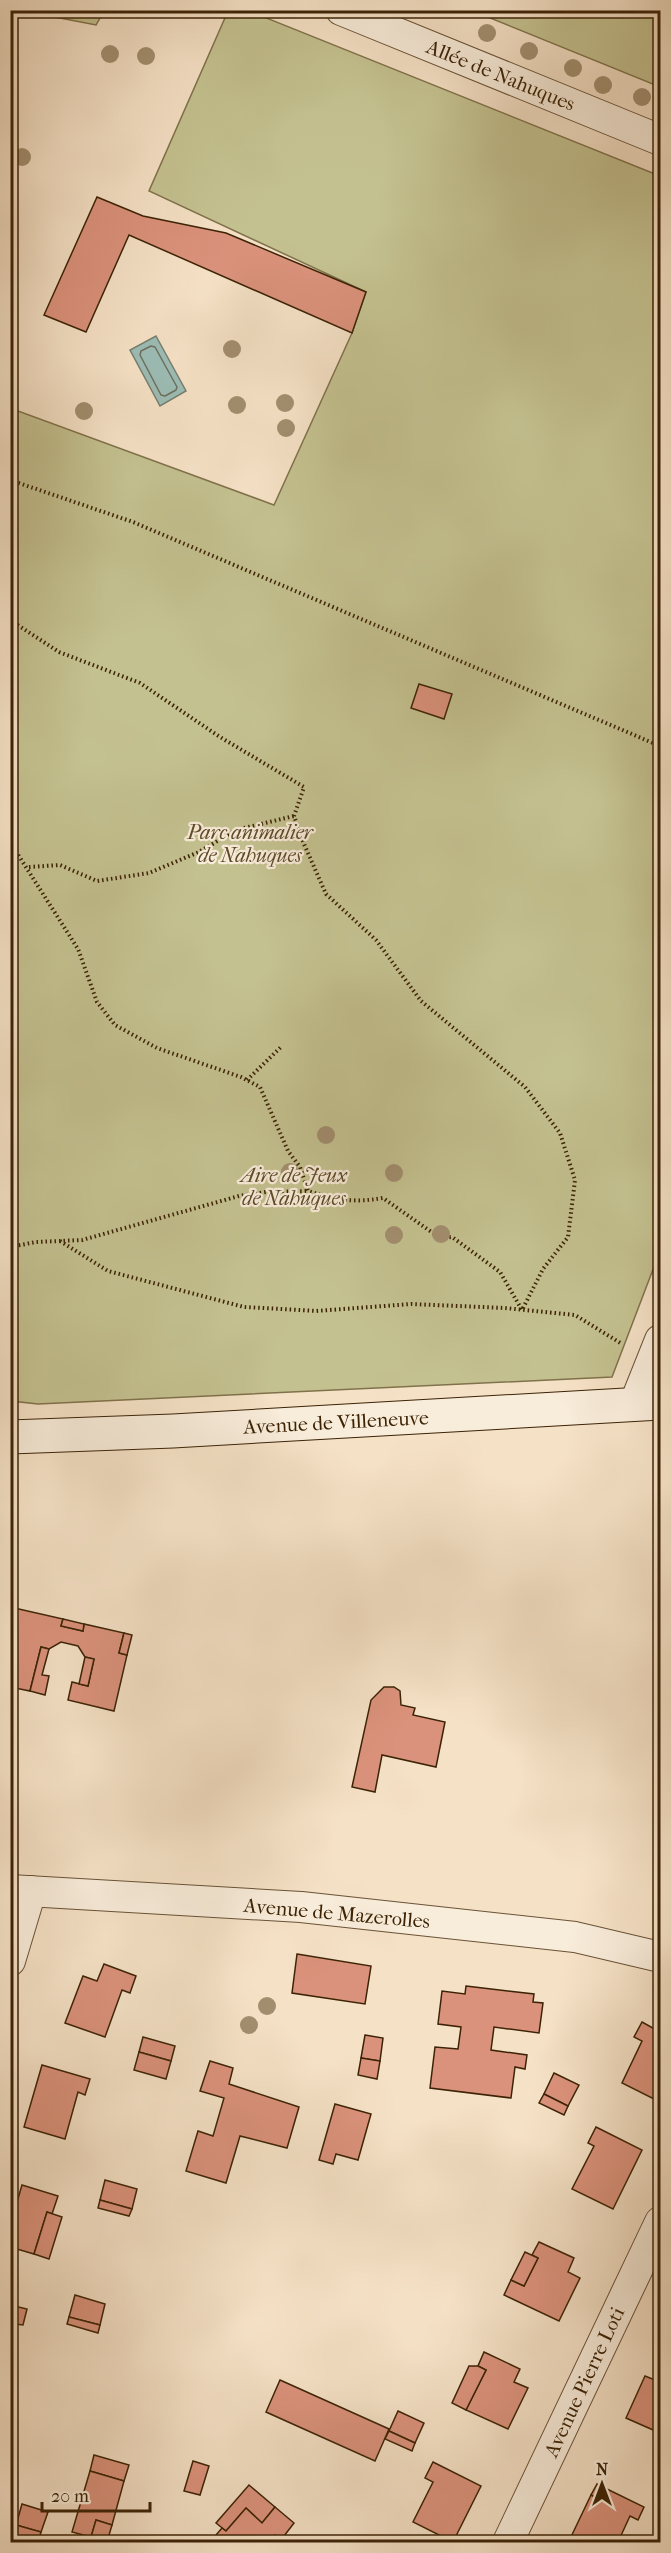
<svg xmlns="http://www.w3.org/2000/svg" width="671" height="2553" font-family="'IM FELL French Canon',serif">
  <rect width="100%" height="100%" fill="#f5e1c6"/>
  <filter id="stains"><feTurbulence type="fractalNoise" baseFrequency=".00333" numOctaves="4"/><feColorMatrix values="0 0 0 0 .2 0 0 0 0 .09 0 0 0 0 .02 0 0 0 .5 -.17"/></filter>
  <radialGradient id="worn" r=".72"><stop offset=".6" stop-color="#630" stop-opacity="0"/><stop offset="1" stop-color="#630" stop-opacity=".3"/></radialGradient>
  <g fill="#c4c190" stroke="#80724b" stroke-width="1.5">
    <polygon points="33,11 104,11 96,25 39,14"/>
    <polygon points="228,11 249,11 660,176 660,1251 612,1377 38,1404 11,1401 10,408 274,505 352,333 366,292 149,191"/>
    <polygon points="473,11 660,11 660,87"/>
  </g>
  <polygon fill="#9cbdb6" stroke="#767f70" stroke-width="1.5" points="156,336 186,391 160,406 130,350"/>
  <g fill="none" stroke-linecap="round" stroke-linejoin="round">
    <polygon stroke="#6c705e" stroke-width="1.5" points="151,346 155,347 177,387 176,390 165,396 161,395 140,355 141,351"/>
  </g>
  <g fill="#db927c" stroke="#3c2306" stroke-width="1.5">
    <polygon points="97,197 143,216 226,233 366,292 352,333 129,235 86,332 44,315"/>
    <polygon points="419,684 452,694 444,719 411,708"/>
    <polygon points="10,1607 63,1619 61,1626 83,1631 84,1624 124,1633 119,1653 127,1655 114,1711 68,1700 72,1682 88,1686 94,1659 85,1657 78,1646 61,1642 49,1649 41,1647 30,1691 10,1687 10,1665 17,1637 10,1635"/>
    <polygon points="63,1619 84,1624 83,1631 61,1626"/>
    <polygon points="124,1633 132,1635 127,1655 119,1653"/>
    <polygon points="10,1635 17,1637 10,1665"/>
    <polygon points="41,1647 49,1649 42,1675 49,1676 45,1695 30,1691"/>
    <polygon points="85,1657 94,1659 88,1686 79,1684"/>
    <polygon points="384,1687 394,1687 400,1691 401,1705 415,1708 413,1715 445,1722 436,1767 382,1755 375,1792 352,1787 371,1700"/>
    <polygon points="297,1954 371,1966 365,2004 292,1993"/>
    <polygon points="104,1964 136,1976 130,1993 122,1990 105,2037 65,2023 83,1976 97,1981"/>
    <polygon points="466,1986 534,1994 533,2002 543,2003 539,2033 494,2027 491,2050 527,2055 525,2069 515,2067 511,2098 430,2088 435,2047 458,2049 461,2027 438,2024 442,1991 465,1994"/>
    <polygon points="642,2022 660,2032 660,2102 622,2083 642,2041 634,2037"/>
    <polygon points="365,2035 383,2038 380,2061 361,2058"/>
    <polygon points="143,2037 175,2046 171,2061 139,2052"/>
    <polygon points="139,2052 171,2061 166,2079 134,2070"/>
    <polygon points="361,2058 380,2061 377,2079 358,2075"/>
    <polygon points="210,2061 233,2068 229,2084 299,2107 287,2148 240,2136 226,2183 186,2171 198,2131 213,2136 224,2098 200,2091"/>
    <polygon points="42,2065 90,2079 85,2095 78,2092 65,2139 24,2127"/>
    <polygon points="554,2073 579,2085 568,2106 544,2094"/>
    <polygon points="544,2094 568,2106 564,2115 539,2103"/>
    <polygon points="335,2104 371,2114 358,2160 336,2154 333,2164 319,2160"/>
    <polygon points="596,2127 642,2150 613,2209 572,2189 594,2146 588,2143"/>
    <polygon points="105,2180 137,2189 132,2209 100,2200"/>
    <polygon points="22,2185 58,2196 52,2214 47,2212 34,2254 10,2247 10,2200 17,2202"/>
    <polygon points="100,2200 132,2209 129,2216 98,2208"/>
    <polygon points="47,2212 62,2217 49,2259 34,2254"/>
    <polygon points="539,2242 574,2258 568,2272 580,2278 559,2321 504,2295 511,2280 524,2286 538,2258 532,2255"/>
    <polygon points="525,2252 538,2258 524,2286 511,2280"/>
    <polygon points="75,2295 105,2304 100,2325 69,2317"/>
    <polygon points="10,2305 27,2309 23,2325 15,2324 10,2340"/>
    <polygon points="69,2317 100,2325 98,2333 67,2324"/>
    <polygon points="484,2352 520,2369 514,2382 528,2388 508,2429 466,2410 486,2370 478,2366"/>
    <polygon points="469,2366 478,2366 486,2370 466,2410 452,2403"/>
    <polygon points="645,2376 660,2382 660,2433 626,2418"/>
    <polygon points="280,2380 389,2429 375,2461 266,2412"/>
    <polygon points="398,2411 424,2423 415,2443 389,2431"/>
    <polygon points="389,2431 415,2443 412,2451 385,2439"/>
    <polygon points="94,2455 129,2465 124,2481 90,2471"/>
    <polygon points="193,2461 209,2466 200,2495 184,2491"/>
    <polygon points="433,2462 481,2486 453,2542 413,2522 433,2482 425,2478"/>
    <polygon points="90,2471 124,2481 112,2525 96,2520 91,2537 72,2532"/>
    <polygon points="597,2484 607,2489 602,2501 591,2495"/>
    <polygon points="249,2485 275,2507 262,2523 246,2508 226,2531 216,2523"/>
    <polygon points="607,2489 644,2507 638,2520 630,2516 618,2542 569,2541 591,2495 602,2501"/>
    <polygon points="22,2504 48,2512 41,2532 16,2525"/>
    <polygon points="275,2507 294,2523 281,2540 275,2535 268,2542 210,2542 222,2528 226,2531 246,2508 262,2523"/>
    <polygon points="96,2520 112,2525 107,2542 91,2537"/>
    <polygon points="16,2525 41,2532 38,2542 10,2542"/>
  </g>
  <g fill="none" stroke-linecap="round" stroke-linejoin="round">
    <g stroke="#6a5236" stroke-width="32">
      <g id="street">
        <polyline points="341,10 660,140"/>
        <polyline points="634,1405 660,1340"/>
        <polyline points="10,1890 301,1907 575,1937 660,1957"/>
        <polyline points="10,1961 31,1891"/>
        <polyline points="508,2542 660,2222"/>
      </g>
    </g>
    <g stroke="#3c2306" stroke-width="35">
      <polyline id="secondary" points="10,1437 173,1431 660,1403"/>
    </g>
    <g stroke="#3c2306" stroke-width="4" stroke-dasharray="1.5 3" stroke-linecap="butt">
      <polyline points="10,480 133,522 660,746"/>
      <path d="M10 620 59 652 140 683 220 737 304 787 294 816 304 844 326 894 376 940 421 1001 525 1087 560 1133 575 1180 568 1237 543 1269 522 1310 500 1272 452 1237 440 1238 383 1198C354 1203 336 1200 308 1191L300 1167 288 1151 260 1087 241 1077 157 1048 115 1025 97 1002 78 949 10 842"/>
      <polyline points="29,867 60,865 97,881 149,873 199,852 236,830 294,816"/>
      <polyline points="247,1080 281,1047"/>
      <polyline points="60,1241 108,1271 244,1307 316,1311 411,1304 505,1308 575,1315 622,1344"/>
      <polyline points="10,1247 36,1242 82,1240 239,1196 266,1192 308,1191"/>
    </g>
    <use href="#street" stroke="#f8ecda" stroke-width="30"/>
    <use href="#secondary" stroke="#f8ecda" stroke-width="33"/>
  </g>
  <g fill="#a28e6f">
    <circle cx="487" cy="33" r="9"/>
    <circle cx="529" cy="51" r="9"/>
    <circle cx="110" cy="54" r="9"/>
    <circle cx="146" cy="56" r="9"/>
    <circle cx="573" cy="68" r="9"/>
    <circle cx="603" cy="85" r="9"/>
    <circle cx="642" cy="97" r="9"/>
    <circle cx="22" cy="157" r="9"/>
    <circle cx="232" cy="349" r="9"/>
    <circle cx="285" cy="403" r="9"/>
    <circle cx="237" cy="405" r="9"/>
    <circle cx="84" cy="411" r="9"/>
    <circle cx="286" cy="428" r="9"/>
    <circle cx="326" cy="1135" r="9"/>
    <circle cx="290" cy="1172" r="9"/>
    <circle cx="394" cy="1173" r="9"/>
    <circle cx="441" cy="1234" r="9"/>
    <circle cx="394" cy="1235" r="9"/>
    <circle cx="267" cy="2006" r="9"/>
    <circle cx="249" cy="2025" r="9"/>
  </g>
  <g text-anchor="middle" stroke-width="4.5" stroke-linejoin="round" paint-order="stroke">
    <g font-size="20" fill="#3c2306" stroke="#f8ecda">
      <text transform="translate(501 75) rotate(22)" y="7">Allée de Nahuques</text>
      <text transform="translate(336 1422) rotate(-3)" y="7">Avenue de Villeneuve</text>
      <text transform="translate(337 1913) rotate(5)" y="7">Avenue de Mazerolles</text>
      <text transform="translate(584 2382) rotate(-65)" y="7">Avenue Pierre Loti</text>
    </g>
    <g font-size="20" font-style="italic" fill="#5e4a28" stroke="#f8ecda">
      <text x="250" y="839">Parc animalier<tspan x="250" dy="23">de Nahuques</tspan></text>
      <text x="294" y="1182">Aire de Jeux<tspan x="294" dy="23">de Nahuques</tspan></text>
    </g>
  </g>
  <rect width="671" height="2553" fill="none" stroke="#f5e1c6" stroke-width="36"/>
  <rect x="12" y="12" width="647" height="2529" fill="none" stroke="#3c2306" stroke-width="3"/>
  <rect x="18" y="18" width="635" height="2517" fill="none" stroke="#3c2306" stroke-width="1.5"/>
  <g transform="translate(602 2484)" stroke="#f8ecda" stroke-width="4.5" paint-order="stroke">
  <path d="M0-4.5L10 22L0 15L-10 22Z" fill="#3c2306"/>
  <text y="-9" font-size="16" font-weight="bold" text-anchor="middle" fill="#3c2306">N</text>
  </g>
  <path d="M42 2502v9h108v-9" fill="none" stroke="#3c2306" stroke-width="3"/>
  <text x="51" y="2502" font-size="18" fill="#3c2306" stroke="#f8ecda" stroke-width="4.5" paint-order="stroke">20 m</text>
  <rect width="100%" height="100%" filter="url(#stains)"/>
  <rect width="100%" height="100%" fill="url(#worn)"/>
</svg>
